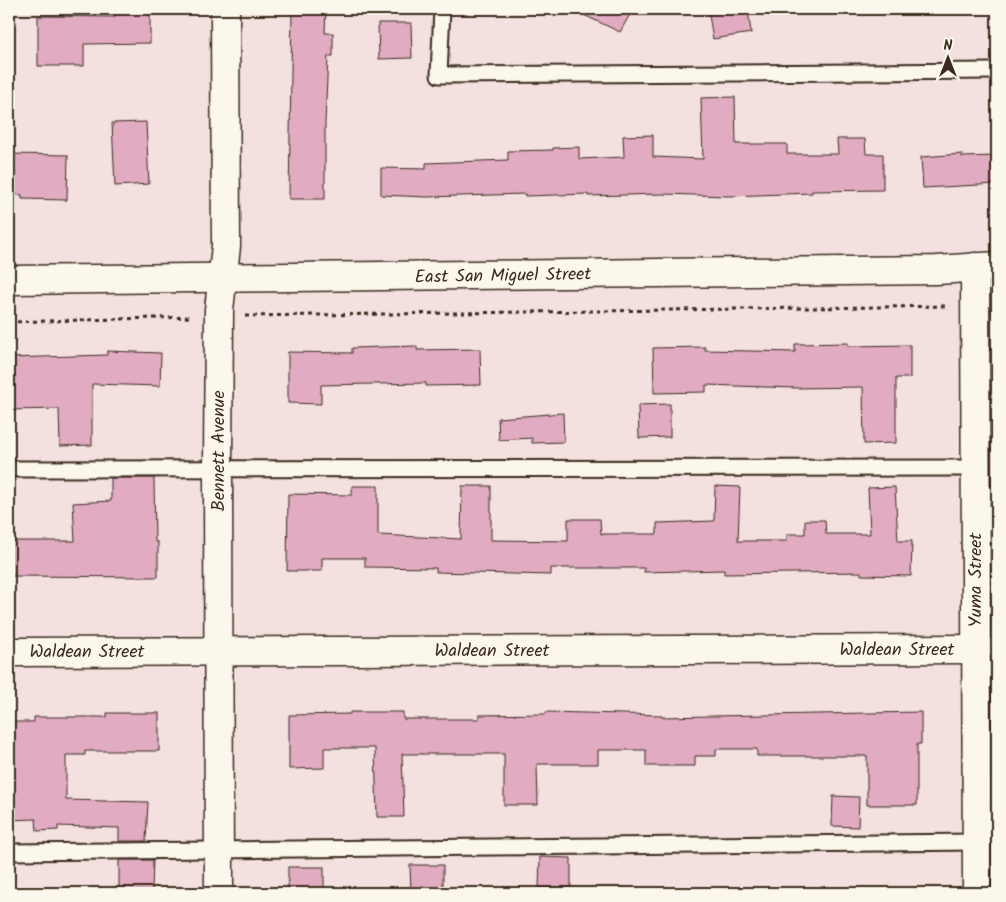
<svg xmlns="http://www.w3.org/2000/svg" width="1006" height="902" font-family="Kalam,sans-serif">
  <rect width="100%" height="100%" fill="#f3e0df"/>
  <filter id="ink" filterUnits="userSpaceOnUse"><feTurbulence type="fractalNoise" baseFrequency=".02" numOctaves="2"/><feDisplacementMap in="SourceGraphic" scale="10" xChannelSelector="R" yChannelSelector="G"/><feConvolveMatrix kernelMatrix="1 2 1 2 8 2 1 2 1" color-interpolation-filters="sRGB"/></filter>
  <g filter="url(#ink)">
    <g fill="#e1abc2" stroke="#3b2a1e">
      <polygon points="114,9 150,9 150,43 84,44 84,66 38,66 38,16 115,17"/>
      <polygon points="292,9 326,9 325,33 333,33 333,56 328,56 325,123 325,199 289,199"/>
      <polygon points="571,9 633,9 620,32"/>
      <polygon points="708,9 748,9 751,33 713,39"/>
      <polygon points="378,23 411,23 412,58 379,59"/>
      <polygon points="735,97 736,144 787,144 787,154 838,154 837,139 865,139 866,154 883,154 883,190 812,191 812,193 729,196 662,194 588,196 588,194 525,196 525,194 427,197 381,195 381,168 426,169 426,163 508,160 508,151 553,150 553,148 579,147 579,159 624,157 623,136 653,135 653,157 703,159 701,98"/>
      <polygon points="146,122 149,184 115,186 112,123"/>
      <polygon points="9,154 68,155 67,200 22,199 22,195 9,194"/>
      <polygon points="962,154 962,157 997,156 997,184 923,188 921,157"/>
      <polygon points="848,343 848,346 910,345 910,378 896,378 896,443 864,444 863,387 796,388 706,385 706,392 654,393 653,348 705,347 705,350 795,352 795,344"/>
      <polygon points="417,346 417,350 480,349 481,385 426,386 426,383 321,385 321,404 288,403 288,352 352,353 352,348"/>
      <polygon points="107,351 161,353 160,386 92,384 92,445 60,446 59,409 9,410 9,358 107,355"/>
      <polygon points="670,404 670,437 639,438 638,405"/>
      <polygon points="563,413 564,442 532,443 532,438 499,440 498,418"/>
      <polygon points="111,478 154,478 155,542 158,542 158,577 9,576 9,541 75,541 73,503 111,501"/>
      <polygon points="352,486 378,486 378,535 461,539 462,486 491,486 491,540 568,541 568,519 600,519 601,534 657,534 657,523 714,521 715,486 740,487 738,541 787,541 787,534 805,534 805,520 825,520 826,534 870,534 868,488 895,487 898,541 912,541 911,576 861,575 861,572 724,574 724,570 644,572 644,568 551,568 551,575 436,572 436,568 365,567 365,558 322,558 322,571 287,571 288,494 352,495"/>
      <polygon points="350,712 403,712 403,719 479,719 479,715 546,714 546,712 661,715 661,717 921,712 921,744 917,744 917,805 867,805 867,756 757,756 757,749 716,749 716,756 695,756 695,766 646,766 646,750 598,750 598,764 537,764 538,805 504,805 504,754 402,754 404,817 377,817 375,748 324,748 324,768 289,769 289,715 350,714"/>
      <polygon points="107,713 159,713 159,751 85,751 85,755 66,755 66,800 148,802 146,841 119,841 119,828 58,826 58,830 37,831 36,819 9,820 9,722 34,722 34,717 107,717"/>
      <polygon points="833,796 859,797 858,827 832,826"/>
      <polygon points="540,857 571,858 571,888 539,888"/>
      <polygon points="119,860 153,860 152,891 119,891"/>
      <polygon points="410,865 443,865 443,893 411,893"/>
      <rect x="288" y="867" width="36" height="26"/>
    </g>
    <g fill="none" stroke-linecap="round" stroke-linejoin="round">
      <g stroke="#3b2a1e" stroke-width="19">
        <g id="lane">
          <polyline points="442,9 439,75 997,71"/>
          <polyline points="9,469 975,468"/>
          <polyline points="975,494 997,494"/>
          <polyline points="975,649 997,645"/>
          <polyline points="9,852 977,842"/>
        </g>
      </g>
      <g stroke="#3b2a1e" stroke-width="31">
        <g id="street">
          <polyline points="975,267 977,893"/>
          <polyline points="9,280 937,270 997,266"/>
          <polyline points="9,652 975,649"/>
          <polyline points="219,893 218,467 219,310 226,246 225,9"/>
        </g>
      </g>
      <g stroke="#3b2a1e" stroke-width="3" stroke-dasharray="4 4" stroke-linecap="butt">
        <polyline points="245,316 949,306"/>
        <polyline points="9,322 192,317"/>
      </g>
      <use href="#lane" stroke="#fbf7ec" stroke-width="15"/>
      <use href="#street" stroke="#fbf7ec" stroke-width="28"/>
    </g>
  </g>
  <g text-anchor="middle" stroke-width="4.5" stroke-linejoin="round" paint-order="stroke">
    <g font-size="18" fill="#3b2a1e" stroke="#fbf7ec">
      <text transform="translate(503 275) rotate(-1)" y="6">East San Miguel Street</text>
      <text transform="translate(218 451) rotate(-90)" y="6">Bennett Avenue</text>
      <text transform="translate(975 580) rotate(-90)" y="6">Yuma Street</text>
      <text x="897" y="655">Waldean Street</text>
      <text x="492" y="656">Waldean Street</text>
      <text x="87" y="657">Waldean Street</text>
    </g>
  </g>
  <rect width="1006" height="902" fill="none" stroke="#fbf7ec" stroke-width="30"/>
  <rect x="15" y="15" width="976" height="872" fill="none" stroke="#3b2a1e" stroke-width="2" filter="url(#ink)"/>
  <g transform="translate(948 58)" stroke="#fbf7ec" stroke-width="4" paint-order="stroke">
  <path d="M0-4L9 19L0 12L-9 19Z" fill="#3b2a1e"/>
  <text y="-8" font-size="14" font-weight="bold" text-anchor="middle" fill="#3b2a1e">N</text>
  </g>
</svg>
